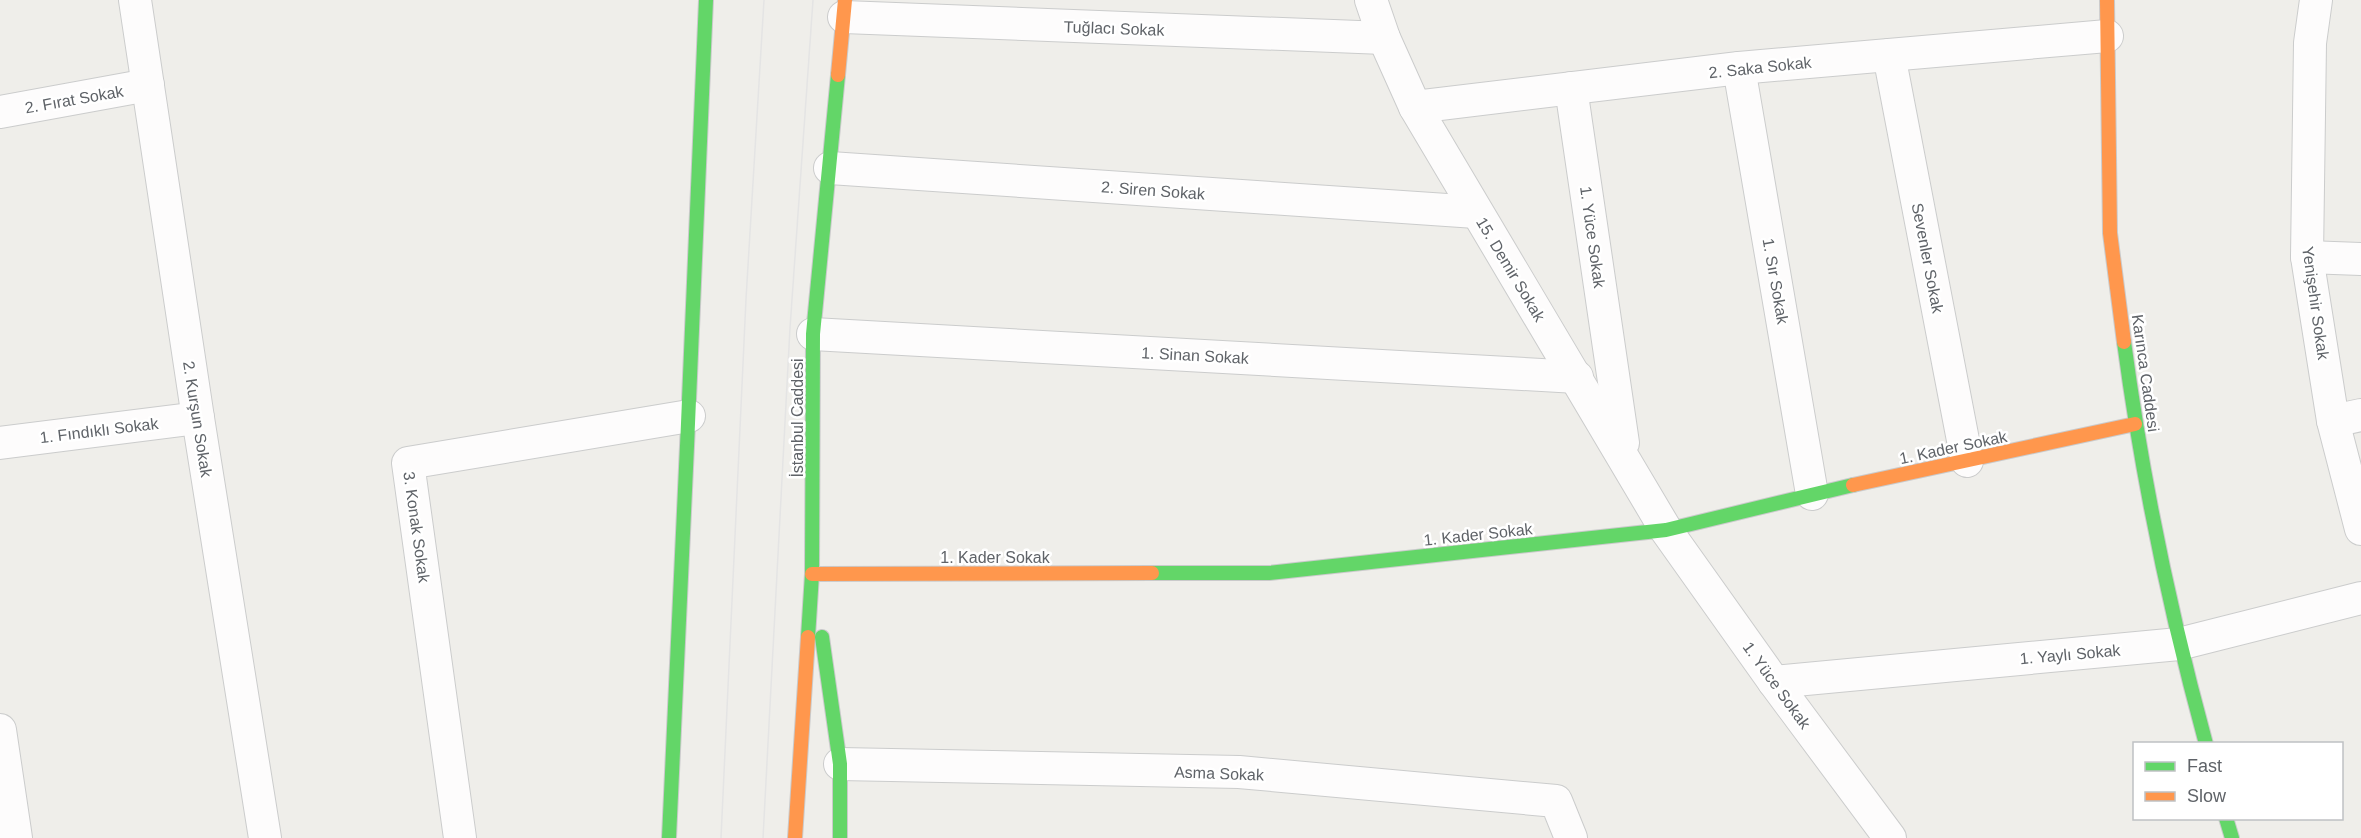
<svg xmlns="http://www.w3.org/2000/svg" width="2361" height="838" font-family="Arial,sans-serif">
  <rect width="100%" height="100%" fill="#efeeea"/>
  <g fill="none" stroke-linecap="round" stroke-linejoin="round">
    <g stroke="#cbcccc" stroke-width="34">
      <g id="street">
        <polyline points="135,0 198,418 265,838"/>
        <polyline points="1371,0 1384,38 1415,107 1666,530 1774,682 1890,838"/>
        <polyline points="2316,0 2310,43 2307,257 2333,421 2361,529"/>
        <polyline points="844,17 1384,38"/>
        <polyline points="1889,55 1967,461"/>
        <polyline points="1739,68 1812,494"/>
        <polyline points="1571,88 1623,443"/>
        <polyline points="1415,107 1739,68 2107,36"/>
        <polyline points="0,112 148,85"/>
        <polyline points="830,168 1476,212"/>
        <polyline points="2307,257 2361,259"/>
        <polyline points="813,334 1577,377"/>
        <polyline points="2333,421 2361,415"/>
        <polyline points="0,443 198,418"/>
        <polyline points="1774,682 2179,644 2361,598"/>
        <polyline points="0,730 16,838"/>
        <polyline points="840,764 1239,772 1556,801 1571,838"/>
        <polyline points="460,838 408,463 689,416"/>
      </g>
    </g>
    <g stroke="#cacacb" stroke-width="16">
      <g id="fast">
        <path d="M2124 342C2142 477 2170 612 2206 744"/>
        <polyline points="1152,573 1269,573 1666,530 1853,485"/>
        <polyline points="808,637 812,574 813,334 838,75"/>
        <polyline points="822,637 840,764 840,838"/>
        <polyline points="2226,818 2232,838"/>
        <path d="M669 838C681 559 696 279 706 0"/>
      </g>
    </g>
    <g stroke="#cacacb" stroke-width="16">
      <g id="slow">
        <polyline points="2107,0 2110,233 2124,342"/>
        <polyline points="838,75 845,0"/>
        <polyline points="1853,485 2135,424"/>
        <polyline points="812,574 1152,573"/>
        <polyline points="795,838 808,637"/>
      </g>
    </g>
    <use href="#street" stroke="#fdfcfc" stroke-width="32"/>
    <use href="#fast" stroke="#63d668" stroke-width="14"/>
    <use href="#slow" stroke="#ff974d" stroke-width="14"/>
    <g stroke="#e4e4e4" stroke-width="1.5">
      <polyline points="721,838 746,299 764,0"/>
      <polyline points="763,838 790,328 813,0"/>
    </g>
  </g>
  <g text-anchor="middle" stroke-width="5" stroke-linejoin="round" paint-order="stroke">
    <g font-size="16" fill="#5f6368" stroke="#fff">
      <text transform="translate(1114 28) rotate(2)" y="6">Tuğlacı Sokak</text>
      <text transform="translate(1760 67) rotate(-6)" y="6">2. Saka Sokak</text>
      <text transform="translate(74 99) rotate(-10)" y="6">2. Fırat Sokak</text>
      <text transform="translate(1153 190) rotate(4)" y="6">2. Siren Sokak</text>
      <text transform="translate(1593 237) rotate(82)" y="6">1. Yüce Sokak</text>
      <text transform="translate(1928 258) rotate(79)" y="6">Sevenler Sokak</text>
      <text transform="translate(1511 269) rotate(59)" y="6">15. Demir Sokak</text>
      <text transform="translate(1776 281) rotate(80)" y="6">1. Sır Sokak</text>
      <text transform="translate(2316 303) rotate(82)" y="6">Yenişehir Sokak</text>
      <text transform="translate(1195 355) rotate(3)" y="6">1. Sinan Sokak</text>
      <text transform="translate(2146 373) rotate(82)" y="6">Karınca Caddesi</text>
      <text transform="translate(797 418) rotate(-90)" y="6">İstanbul Caddesi</text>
      <text transform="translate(198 419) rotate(81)" y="6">2. Kurşun Sokak</text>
      <text transform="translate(99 430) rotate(-7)" y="6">1. Fındıklı Sokak</text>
      <text transform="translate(1953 447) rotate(-12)" y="6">1. Kader Sokak</text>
      <text transform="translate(417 527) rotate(82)" y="6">3. Konak Sokak</text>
      <text transform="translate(1478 534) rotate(-6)" y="6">1. Kader Sokak</text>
      <text x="995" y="563">1. Kader Sokak</text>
      <text transform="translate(2070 654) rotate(-5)" y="6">1. Yaylı Sokak</text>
      <text transform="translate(1777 685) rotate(54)" y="6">1. Yüce Sokak</text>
      <text transform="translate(1219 773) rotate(2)" y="6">Asma Sokak</text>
    </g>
  </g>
  <rect x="2133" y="742" width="210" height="78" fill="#ffffff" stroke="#bfc1c3" stroke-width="1.5"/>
  <rect x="2145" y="762" width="30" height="9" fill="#63d668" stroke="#bfc1c3" stroke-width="1.5"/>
  <text x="2187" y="772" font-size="18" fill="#5f6368">Fast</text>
  <rect x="2145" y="792" width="30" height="9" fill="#ff974d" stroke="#bfc1c3" stroke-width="1.5"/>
  <text x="2187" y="802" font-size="18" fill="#5f6368">Slow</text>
</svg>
